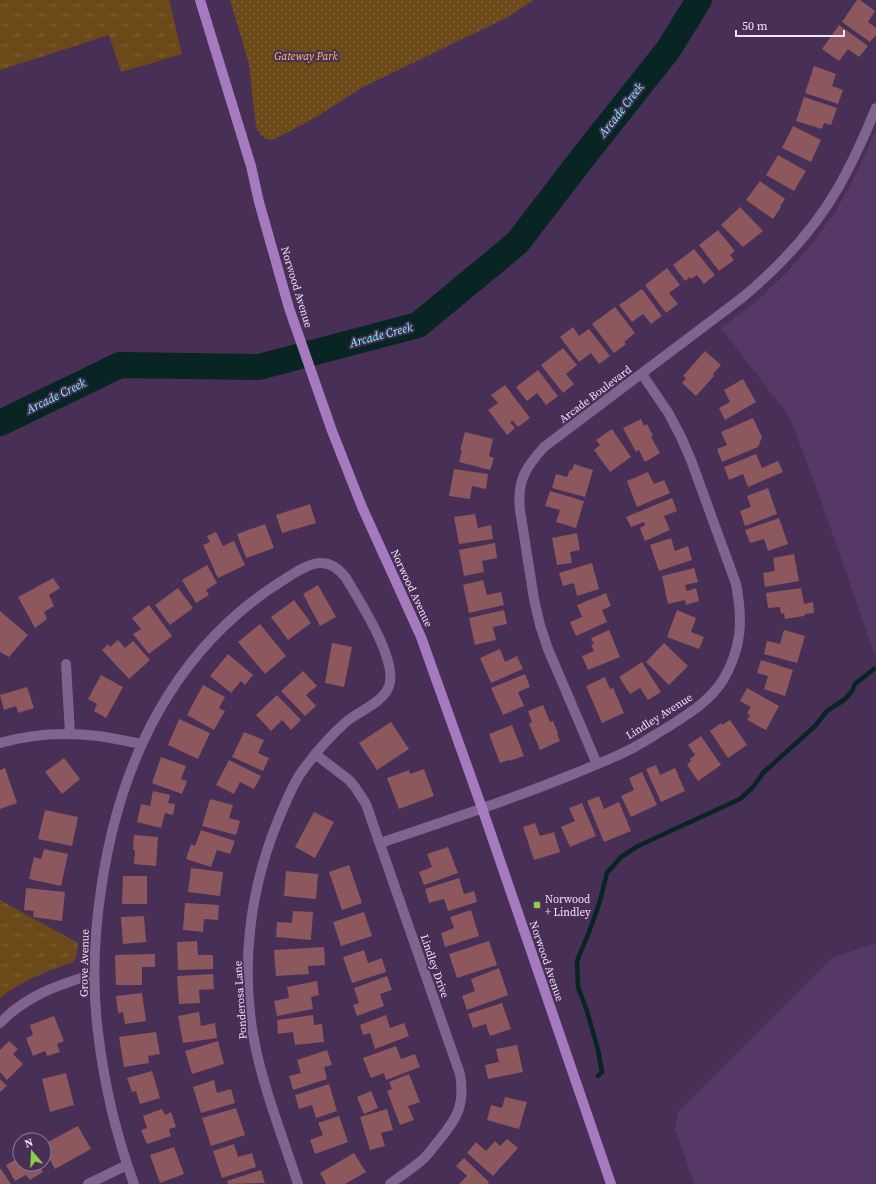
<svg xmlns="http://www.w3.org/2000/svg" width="876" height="1184" font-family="'Source Serif 4',serif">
  <defs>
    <pattern id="grass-tufts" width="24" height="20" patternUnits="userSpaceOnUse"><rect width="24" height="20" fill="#6b4918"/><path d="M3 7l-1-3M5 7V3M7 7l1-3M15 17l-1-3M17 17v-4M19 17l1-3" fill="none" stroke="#81633a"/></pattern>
    <pattern id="park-dots" width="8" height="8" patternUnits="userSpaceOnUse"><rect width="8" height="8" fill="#6b4918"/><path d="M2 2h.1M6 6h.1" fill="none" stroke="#81633a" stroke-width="1.8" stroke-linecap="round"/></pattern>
  </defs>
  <rect width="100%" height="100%" fill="#482f56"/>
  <g fill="#553865">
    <polygon points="876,131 876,659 824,509 790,418 721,328 759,299 787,272 811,245 835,212 851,184"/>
    <polygon points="876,943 876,1184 694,1184 675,1128 678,1112 832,958"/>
  </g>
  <g fill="url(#grass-tufts)">
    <polygon points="0,0 169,0 182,54 121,72 109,35 0,70"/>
    <path d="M0 900 78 943 76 957 73 962C47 971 21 981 0 998Z"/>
  </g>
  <polygon fill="url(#park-dots)" points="230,0 534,0 506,18 363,87 316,117 277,138 270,140 265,138 260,133 256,127 249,64"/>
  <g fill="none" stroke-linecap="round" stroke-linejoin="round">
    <polyline stroke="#082423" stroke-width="4.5" points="598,1076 602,1072 598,1050 587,1011 578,987 577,961 589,932 600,901 607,873 621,857 638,846 740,799 753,787 763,773 815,726 827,711 844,700 852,691 855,684 874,669"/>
    <polyline stroke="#082423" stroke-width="26" points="0,423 120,365 259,367 418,325 517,243 587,152 668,50 699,0"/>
  </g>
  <g fill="#8c575d">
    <polygon points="857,0 860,0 875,11 868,22 876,28 876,35 870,42 842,22"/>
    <polygon points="839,25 868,46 859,57 848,49 839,61 822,49"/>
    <polygon points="814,66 836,74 832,86 843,90 838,104 805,93"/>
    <polygon points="804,97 837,108 831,125 824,123 822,129 796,121"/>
    <polygon points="793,126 821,140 811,162 782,148"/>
    <polygon points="778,155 806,171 794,191 766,175"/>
    <polygon points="760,181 785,199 780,206 781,207 773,219 746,200"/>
    <polygon points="740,207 763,231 743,247 721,225"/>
    <polygon points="718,230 735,251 730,255 734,260 719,271 699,245"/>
    <polygon points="694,249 715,275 704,284 697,275 691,279 690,277 685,281 673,265"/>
    <polygon points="667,268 680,285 669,293 678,304 666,313 645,285"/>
    <polygon points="642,289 662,316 651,324 643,314 632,322 619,305"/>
    <polygon points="615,307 635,333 624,342 626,344 614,353 592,324"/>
    <polygon points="573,327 579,336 589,329 610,356 599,364 591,353 579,362 560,337"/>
    <polygon points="563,348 577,365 566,374 574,384 563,393 541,365"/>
    <polygon points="705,351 721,365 713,374 714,376 696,396 682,383 686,378 683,376"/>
    <polygon points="538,370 558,396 546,405 537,393 527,401 516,387"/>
    <polygon points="743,379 756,402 725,420 719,408 730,402 724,390"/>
    <polygon points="505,385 530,418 518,427 513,421 510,422 515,428 507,435 488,410 498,403 491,395"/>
    <polygon points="753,418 762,437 758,447 722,462 717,449 727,445 721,432"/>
    <polygon points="641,419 644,426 647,424 653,436 651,437 660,453 645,462 639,450 636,452 623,428"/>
    <polygon points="612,429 631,457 610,472 594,450 600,445 596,440"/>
    <polygon points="465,432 493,439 489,456 494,458 490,470 459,462 462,450 460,450"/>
    <polygon points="756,454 762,468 778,461 783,472 748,487 743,474 729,480 724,467"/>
    <polygon points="574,464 593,470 585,497 552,488 556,474 567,477 570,470 572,470"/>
    <polygon points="454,469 488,474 486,489 472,486 470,499 449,496"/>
    <polygon points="648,472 654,484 664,480 670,493 637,507 627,481"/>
    <polygon points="768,488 777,514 745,526 740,511 751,507 747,496"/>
    <polygon points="550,491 584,501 576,528 556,522 560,510 545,506"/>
    <polygon points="672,498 677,511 664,516 670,530 645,541 640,528 645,525 644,522 631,527 626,517"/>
    <polygon points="310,504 316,523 282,533 276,515"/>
    <polygon points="475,514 478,528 491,525 493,539 459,544 454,517"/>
    <polygon points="779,518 788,544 768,551 764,539 750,543 745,530"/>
    <polygon points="265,524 274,548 246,558 237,534"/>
    <polygon points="216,532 223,546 234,541 245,565 218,578 203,545 210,542 207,536"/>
    <polygon points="577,533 580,550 570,552 572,563 557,565 552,538"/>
    <polygon points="671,538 675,551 688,546 692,560 659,571 650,545"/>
    <polygon points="495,543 497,558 482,561 484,572 464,576 459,550"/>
    <polygon points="794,554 799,581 765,587 763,573 775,571 773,558"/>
    <polygon points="592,563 599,589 577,596 574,583 563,586 559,573"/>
    <polygon points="207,565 217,583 206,590 209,595 196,603 182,580"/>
    <polygon points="694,568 698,582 685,585 687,591 696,588 699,601 686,605 685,600 668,604 662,576"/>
    <polygon points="53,578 60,588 49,595 54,606 44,612 47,619 35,628 18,597"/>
    <polygon points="483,580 487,595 501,592 504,605 469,613 463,585"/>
    <polygon points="318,585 336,617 320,626 303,594"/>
    <polygon points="178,588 193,608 170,625 155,605"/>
    <polygon points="801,588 804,604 813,602 814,613 805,614 804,616 785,619 784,613 781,614 780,607 768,608 766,593"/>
    <polygon points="606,593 611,606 602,610 607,622 576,636 570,622 582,617 577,605"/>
    <polygon points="294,600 311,623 288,640 271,617"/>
    <polygon points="149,605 172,636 149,654 133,634 141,629 132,618"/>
    <polygon points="504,610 507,624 493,627 496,640 475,645 469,618"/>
    <polygon points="677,610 696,618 691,632 704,637 699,649 667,637"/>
    <polygon points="0,611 28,635 9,657 0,652"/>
    <polygon points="260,624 286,656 265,674 238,642"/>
    <polygon points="609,630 620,657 588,670 582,656 594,651 591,645 594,644 591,638"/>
    <polygon points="784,630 805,636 797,663 764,654 767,641 780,644"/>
    <polygon points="118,640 125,648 133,641 150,660 129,679 102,650 108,644 110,647"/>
    <polygon points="332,643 352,647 344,687 325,683"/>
    <polygon points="664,643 688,666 669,685 646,662"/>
    <polygon points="500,649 505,662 517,656 523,669 491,683 480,658"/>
    <polygon points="228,654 253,675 245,685 241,681 231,693 210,676"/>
    <polygon points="761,660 793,670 785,696 764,689 768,676 757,673"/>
    <polygon points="642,662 661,692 648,700 640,688 630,694 619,677"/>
    <polygon points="303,671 317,686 306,695 316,706 305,716 281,691"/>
    <polygon points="525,674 530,687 518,692 524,706 503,715 491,688"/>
    <polygon points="101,675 123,687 106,718 94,711 97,704 88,699"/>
    <polygon points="605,677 610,689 613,688 624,713 602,723 586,686"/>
    <polygon points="203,685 225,697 219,708 225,711 214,730 187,715"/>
    <polygon points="27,687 34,708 18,713 16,706 4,710 0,695"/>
    <polygon points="747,688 779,706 766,730 747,720 750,715 747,713 751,707 740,701"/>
    <polygon points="277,695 301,720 291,730 282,720 271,731 256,715"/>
    <polygon points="543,705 550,722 553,721 558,733 557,734 560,741 540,750 529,724 532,722 528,711"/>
    <polygon points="179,719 210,733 198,759 168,745"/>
    <polygon points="730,720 747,745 728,758 710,731 721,723 722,725"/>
    <polygon points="391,722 409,749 377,770 359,743"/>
    <polygon points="512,725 524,756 509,761 509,760 500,763 489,734"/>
    <polygon points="244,732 264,740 258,753 269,758 263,771 232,757"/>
    <polygon points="701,736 721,765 698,781 687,765 691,761 690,759 695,755 688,745"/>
    <polygon points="161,757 186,766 181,779 187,781 182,794 152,783"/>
    <polygon points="64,758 80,779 62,794 45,772"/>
    <polygon points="229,760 261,776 254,789 240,782 234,794 216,785"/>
    <polygon points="656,765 660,775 675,768 685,791 661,802 646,769"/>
    <polygon points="5,768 17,803 0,809 0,770"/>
    <polygon points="424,769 434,796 399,809 387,778 409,770 410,774"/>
    <polygon points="642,772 657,805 631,817 621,796 634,790 629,778"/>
    <polygon points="153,791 170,795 168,803 175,804 173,815 165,813 161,828 137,822 141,804 150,806"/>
    <polygon points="599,796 604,809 619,802 631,831 604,842 587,801"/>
    <polygon points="210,799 233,805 229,818 240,821 236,835 202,826"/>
    <polygon points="582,803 596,836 570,847 561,827 575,821 569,808"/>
    <polygon points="45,810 78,817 72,846 38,839"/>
    <polygon points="314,812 334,822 315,858 295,847"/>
    <polygon points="535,823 540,836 554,832 560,852 534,860 523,827"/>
    <polygon points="201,830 235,841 230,854 217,850 211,867 186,859 191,844 195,846"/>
    <polygon points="134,835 158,837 156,866 134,864 135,850 133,850"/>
    <polygon points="448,847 458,873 424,885 419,872 432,867 427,854"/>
    <polygon points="44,849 68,854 61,886 29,879 34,857 41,859"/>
    <polygon points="349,865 362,903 342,910 329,872"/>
    <polygon points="191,868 223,872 220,896 188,892"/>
    <polygon points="286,871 318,874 316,899 284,896"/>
    <polygon points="123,876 147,876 147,904 122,904"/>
    <polygon points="459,878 464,894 474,891 477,902 448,911 444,899 429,903 425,889"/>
    <polygon points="26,888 65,892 62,921 33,917 34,911 24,910"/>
    <polygon points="185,903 219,905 218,920 204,919 203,932 183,930"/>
    <polygon points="471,910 479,936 445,947 441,933 454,928 450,917"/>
    <polygon points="293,911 313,912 311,940 276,937 277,922 292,923"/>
    <polygon points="364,912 372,936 341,946 333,922"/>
    <polygon points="144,916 146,942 123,944 121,917"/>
    <polygon points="197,941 198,955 213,955 213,969 178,970 177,942"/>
    <polygon points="489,941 497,965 457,978 449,954"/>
    <polygon points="324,947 325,965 308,966 309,974 276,976 274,950"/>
    <polygon points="364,950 368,963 382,958 386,972 352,983 343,957"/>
    <polygon points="155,954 155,967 142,967 142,985 116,985 115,955"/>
    <polygon points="499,968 508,995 467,1010 462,996 475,991 471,979"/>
    <polygon points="213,974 214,989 199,990 200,1003 179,1004 177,976"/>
    <polygon points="387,976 392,990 380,994 384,1006 357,1016 353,1005 359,1003 354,988"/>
    <polygon points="317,981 319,995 311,997 313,1009 277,1016 274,1001 289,998 287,987"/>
    <polygon points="142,993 146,1021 125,1024 123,1012 118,1013 116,996"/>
    <polygon points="502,1003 511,1029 490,1036 486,1024 473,1028 468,1014"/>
    <polygon points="199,1012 201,1026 215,1023 217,1038 183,1043 178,1016"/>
    <polygon points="313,1015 314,1025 322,1024 324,1042 295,1045 293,1032 278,1034 277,1020"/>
    <polygon points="386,1015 390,1028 404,1023 409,1036 375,1049 370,1033 363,1035 360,1025"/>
    <polygon points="54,1016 64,1041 57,1044 60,1052 47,1056 45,1051 33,1056 26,1038 33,1035 30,1025"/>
    <polygon points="156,1032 160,1054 148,1056 149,1063 124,1067 119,1037"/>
    <polygon points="9,1041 18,1049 13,1054 23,1064 7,1080 0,1072 0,1050"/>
    <polygon points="218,1041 224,1064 192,1074 185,1051"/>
    <polygon points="517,1045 523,1072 488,1079 485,1065 499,1062 496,1049"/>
    <polygon points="396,1046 401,1059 415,1054 420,1067 386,1080 384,1073 371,1078 363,1058"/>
    <polygon points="327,1050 332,1065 324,1067 327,1079 293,1090 289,1076 301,1073 297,1060"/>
    <polygon points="152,1071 160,1098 140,1104 136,1091 132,1092 127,1078"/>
    <polygon points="66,1073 74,1105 50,1112 42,1079"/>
    <polygon points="409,1074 420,1102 408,1106 414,1120 400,1125 387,1091 392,1089 389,1082"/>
    <polygon points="0,1079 7,1086 0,1092"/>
    <polygon points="214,1080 217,1093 231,1089 235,1103 201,1113 193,1087"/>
    <polygon points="329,1084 337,1111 316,1118 312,1105 299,1109 295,1095"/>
    <polygon points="371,1091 378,1108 364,1114 357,1097"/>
    <polygon points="505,1097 527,1102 519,1129 487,1120 491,1105 502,1108"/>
    <polygon points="236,1108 245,1135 211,1146 202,1118"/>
    <polygon points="162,1109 165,1115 171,1112 176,1127 169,1129 171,1136 147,1144 141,1130 147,1128 143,1116"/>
    <polygon points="387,1109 393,1130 381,1133 385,1146 370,1150 360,1117"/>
    <polygon points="339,1116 348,1142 315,1154 310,1140 323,1135 318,1123"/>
    <polygon points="78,1126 91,1149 55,1169 44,1149 44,1144"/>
    <polygon points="507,1139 518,1148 493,1176 467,1153 476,1142 486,1151 495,1141 500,1146"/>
    <polygon points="234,1144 238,1157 252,1153 256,1167 222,1178 213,1151"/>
    <polygon points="174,1147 184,1174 160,1183 150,1155"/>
    <polygon points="354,1153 366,1172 345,1184 326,1184 320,1173"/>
    <polygon points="20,1157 20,1164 39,1164 43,1172 30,1180 26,1175 15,1181 6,1165"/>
    <polygon points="464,1158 489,1182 488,1184 459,1184 467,1176 456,1166"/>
    <polygon points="0,1169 1,1169 11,1184 0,1184"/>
    <polygon points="261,1170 265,1183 228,1184 227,1181"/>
  </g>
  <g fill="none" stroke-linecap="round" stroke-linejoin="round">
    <g stroke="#806490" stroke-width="10">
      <polyline points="66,664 70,734"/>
      <path d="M0 743C31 734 66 732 98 736 113 738 127 741 141 744"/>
      <path d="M315 754 349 780 355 787 366 804 460 1074C465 1104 458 1117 440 1139 434 1146 429 1154 422 1160 412 1169 400 1176 390 1184"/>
      <path d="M597 764 548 649 540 625 534 599 520 510C517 481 525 468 544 447L743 297C780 266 814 230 838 188 853 162 865 135 876 108"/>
      <path d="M380 843C446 821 512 799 576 773 597 764 620 756 640 744 649 739 659 732 668 727 688 714 710 701 723 680 742 648 743 620 736 584L691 460 681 437 669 414 642 374"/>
      <path d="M0 1023C27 995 58 985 94 974"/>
      <polyline points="88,1184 127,1165"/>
      <path d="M134 1184C116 1135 104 1084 98 1032 92 985 94 936 101 890 119 763 173 648 285 579 307 565 326 552 346 578 360 602 398 660 389 686 384 702 359 711 346 722 330 736 316 752 303 770 294 782 288 797 282 811 250 884 239 967 255 1045 265 1093 283 1138 298 1184"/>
    </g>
    <polyline stroke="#a67abf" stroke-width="10" points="200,0 251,166 259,202 289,308 332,431 362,507 421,637 482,808 611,1184"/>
  </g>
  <rect fill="#89cf48" stroke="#482f56" stroke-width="1.5" x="533" y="901" width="8" height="8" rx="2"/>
  <g text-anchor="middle" stroke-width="4" stroke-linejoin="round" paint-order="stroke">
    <g font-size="11" font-style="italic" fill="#fbc073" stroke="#482f56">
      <text x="306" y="60">Gateway Park</text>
    </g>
    <g font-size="11" fill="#f1e2fa" stroke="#482f56">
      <text transform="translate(297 287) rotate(73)" y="4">Norwood Avenue</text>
      <text transform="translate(595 394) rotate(-37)" y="4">Arcade Boulevard</text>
      <text transform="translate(412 588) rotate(65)" y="4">Norwood Avenue</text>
      <text transform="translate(659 716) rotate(-32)" y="4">Lindley Avenue</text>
      <text transform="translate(547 961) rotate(71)" y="4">Norwood Avenue</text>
      <text transform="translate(84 963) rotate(-89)" y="4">Grove Avenue</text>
      <text transform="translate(435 966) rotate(71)" y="4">Lindley Drive</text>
      <text transform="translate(240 1000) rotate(-94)" y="4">Ponderosa Lane</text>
    </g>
    <g font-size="11" fill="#f1e2fa" stroke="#482f56" text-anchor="start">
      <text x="545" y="903">Norwood<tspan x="545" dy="13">+ Lindley</tspan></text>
    </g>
    <g font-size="12" font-style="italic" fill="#75f9f5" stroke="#482f56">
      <text transform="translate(621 110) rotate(-52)" y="4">Arcade Creek</text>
      <text transform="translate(381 335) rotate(-15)" y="4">Arcade Creek</text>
      <text transform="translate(56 396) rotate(-26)" y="4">Arcade Creek</text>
    </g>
  </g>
  <g transform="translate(32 1152) rotate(341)"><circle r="19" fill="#482f56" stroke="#8c7798"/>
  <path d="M0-3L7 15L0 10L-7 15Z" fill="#89cf48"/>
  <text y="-6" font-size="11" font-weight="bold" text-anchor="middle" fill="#f1e2fa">N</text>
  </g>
  <path d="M736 30v6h108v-6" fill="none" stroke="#f1e2fa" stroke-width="2"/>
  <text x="742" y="30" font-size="12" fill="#f1e2fa" stroke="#482f56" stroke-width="3" paint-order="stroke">50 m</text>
</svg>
